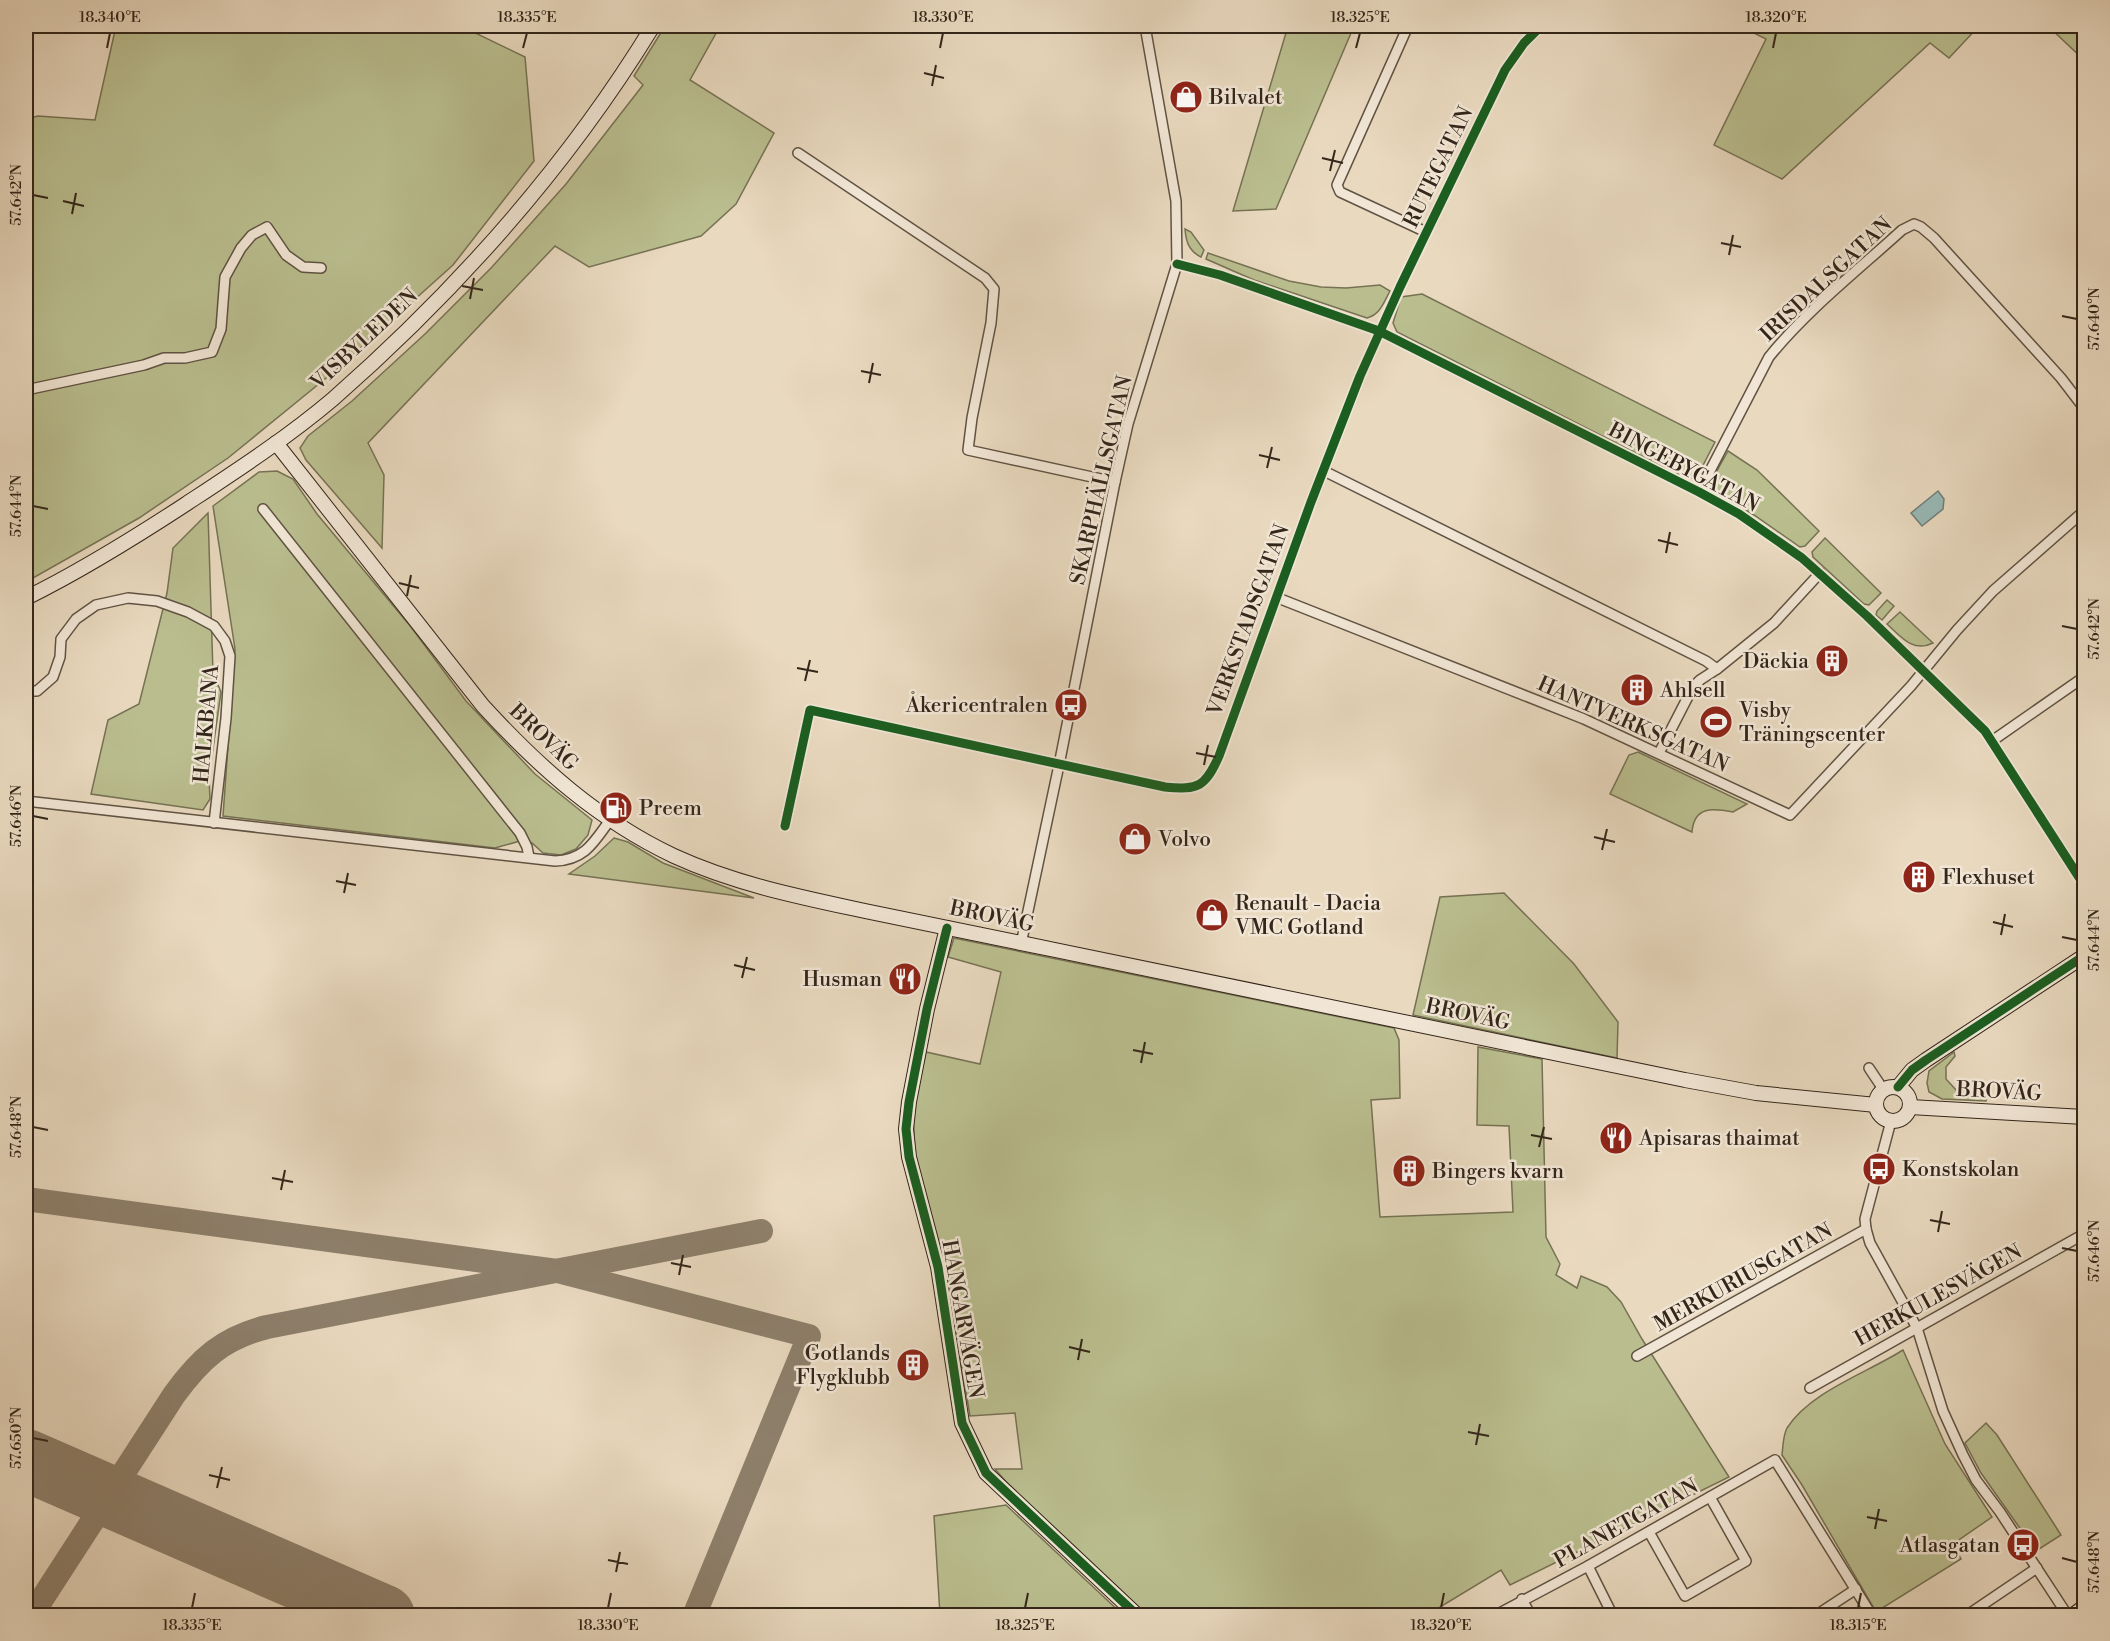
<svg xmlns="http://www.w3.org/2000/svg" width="2110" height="1641" font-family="'Libre Bodoni',serif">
  <rect width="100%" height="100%" fill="#e9d9bf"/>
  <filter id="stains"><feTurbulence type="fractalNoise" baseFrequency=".00333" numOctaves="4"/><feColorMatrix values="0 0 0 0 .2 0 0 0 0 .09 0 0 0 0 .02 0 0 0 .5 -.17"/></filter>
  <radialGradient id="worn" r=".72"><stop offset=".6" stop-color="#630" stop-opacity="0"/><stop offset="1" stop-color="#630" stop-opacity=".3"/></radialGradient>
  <g fill="#babe8f" stroke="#767254" stroke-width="1.5">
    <polygon points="116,26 461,26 525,57 534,161 453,265 336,370 228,458 139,518 26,582 26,119 38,116 95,120"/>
    <polygon points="665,26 720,26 690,80 774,133 736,204 701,236 589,267 555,246 368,443 384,475 382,548 306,460 300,448 308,436 352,401 425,334 492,267 566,184 643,85 634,76"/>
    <polygon points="1288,26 1354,26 1276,209 1233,211"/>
    <polygon points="1740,26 1979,26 1949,58 1930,43 1782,179 1714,145 1766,39"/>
    <polygon points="2048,26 2084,26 2084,60"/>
    <path d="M1185 229 1191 232 1204 250 1201 257C1189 251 1186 242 1185 229Z"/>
    <path d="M1208 253 1289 281 1321 287 1346 288 1380 285 1390 291C1384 302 1380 315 1367 318L1254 280 1206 259Z"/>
    <polygon points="1422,294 1715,442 1699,473 1695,477 1687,479 1397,332 1393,323 1401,297"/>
    <path d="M1728 451 1757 470 1819 531 1805 546 1800 547 1754 515 1716 493C1707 481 1722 463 1728 451Z"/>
    <polygon points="277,471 293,479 317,514 411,627 466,701 535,774 592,820 588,835 576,849 561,855 543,853 532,843 520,841 495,848 223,816 235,649 213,506 259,472"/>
    <polygon points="208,513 213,673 221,692 209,777 210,799 203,810 91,794 108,720 139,704 167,593 173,548"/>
    <polygon points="1825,538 1881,593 1869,605 1864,604 1813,557 1812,552"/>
    <polygon points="1887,600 1894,606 1882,620 1876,615 1877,611"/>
    <path d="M1900 612 1901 613 1933 643C1913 653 1901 637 1887 624Z"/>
    <path d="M1638 752 1747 804 1733 812C1713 808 1694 806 1692 832L1610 794 1629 755Z"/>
    <polygon points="614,838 628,842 663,863 754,898 569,874 595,856"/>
    <polygon points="1504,893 1574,964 1618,1022 1617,1058 1413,1015 1440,897"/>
    <polygon points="954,938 1394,1028 1399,1040 1400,1098 1371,1100 1380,1217 1513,1212 1509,1126 1477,1125 1478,1047 1542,1059 1546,1237 1560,1264 1556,1275 1577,1288 1581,1276 1607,1287 1621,1302 1642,1339 1729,1477 1510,1585 1501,1570 1427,1615 1147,1615 1008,1484 995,1469 1022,1469 1015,1413 970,1416 943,1258 915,1155 913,1111 926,1052 980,1064 1001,972 948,957"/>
    <polygon points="1954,1052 1955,1056 1946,1067 1946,1079 1957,1091 1988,1093 1986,1101 1942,1099 1929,1092 1927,1083 1929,1071"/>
    <path d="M1903 1350 1945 1444 1992 1517 1953 1544 1961 1559 1876 1612 1802 1485 1782 1455C1783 1447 1783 1435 1787 1428 1811 1391 1867 1373 1903 1350Z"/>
    <polygon points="1986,1423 1997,1435 2061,1535 2036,1551 1981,1473 1965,1443"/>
    <polygon points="1006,1505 1123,1615 940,1615 934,1516"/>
  </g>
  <polygon fill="#98b9b6" stroke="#707e78" stroke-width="1.5" points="1938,491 1944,499 1943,509 1922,526 1911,513"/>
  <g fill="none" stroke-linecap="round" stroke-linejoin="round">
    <g stroke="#8e806c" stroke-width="24">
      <polyline points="26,1199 557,1271 809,1336 694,1616"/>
      <path d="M31 1616 174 1395C200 1359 223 1338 267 1327L761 1231"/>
    </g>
    <polyline stroke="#8e806c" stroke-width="62" points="26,1460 384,1616"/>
    <g stroke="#605343" stroke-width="12">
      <g id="street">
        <polyline points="1408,26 1337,185 1340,192 1426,232"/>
        <polyline points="798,153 985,278 994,289 991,323 972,418 968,450 1115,482"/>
        <polyline points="1177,264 1220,275 1379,331 1699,492 1739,514 1802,558 1867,616 1985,731 2084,885"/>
        <polyline points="26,390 144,365 164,358 185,358 212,352 221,329 225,277 241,248 252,235 267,227 286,255 303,267 321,268"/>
        <polyline points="1324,471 1706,661 1717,669 1700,680 1693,687 1659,753"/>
        <path d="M1699 492 1769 357C1807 310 1858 270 1902 230L1914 224 1921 227 1934 238 2061 378 2084 408"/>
        <polyline points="263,509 520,833 527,847 529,857"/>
        <polyline points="1278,598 1584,719 1790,815 1911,686 1957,630 1993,591 2084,511"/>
        <polyline points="1717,669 1774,623 1820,573"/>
        <polyline points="26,691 37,691 53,677 60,657 61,639 76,619 96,605 128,598 157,601 188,612 214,626 225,641 230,656 226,718 214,823"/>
        <polyline points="1992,741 2084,677"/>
        <path d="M26 801 555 861C585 860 594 842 610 820"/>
        <path d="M785 826 810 710 1165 787C1199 790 1205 787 1219 756L1311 502 1360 376 1400 287 1505 70 1524 43 1541 26"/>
        <polyline points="1021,944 1059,765 1115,482 1128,424 1177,264 1176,201 1145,26"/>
        <polyline points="1869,1068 1883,1089"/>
        <polyline points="1891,1121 1865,1219 1866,1229 1870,1243 1917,1328 1943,1411 1963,1455 1976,1480 2000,1512 2068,1616"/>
        <polyline points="1637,1356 1866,1229"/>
        <polyline points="1810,1388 2084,1234"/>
        <polyline points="1649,1532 1685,1596 1746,1561 1710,1497"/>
        <polyline points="1588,1566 1613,1616"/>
        <polyline points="1522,1599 1531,1616"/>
        <polyline points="1494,1616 1588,1566 1775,1460 1872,1616"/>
        <polyline points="1815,1616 1856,1589"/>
        <polyline points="1966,1616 2037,1568"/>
      </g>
    </g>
    <g stroke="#33261a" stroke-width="16">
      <g id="secondary">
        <path d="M276 443 483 706C539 767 598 820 674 856 735 884 800 897 865 911 928 924 991 937 1055 950 1265 992 1475 1038 1685 1080L1756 1093 1876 1105"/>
        <path d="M26 598C81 571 134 538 186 504 236 471 287 438 333 399 456 291 568 165 653 26"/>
        <polyline points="947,928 927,1009 909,1102 906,1129 909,1157 938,1267 962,1423 986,1473 1138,1616"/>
        <circle cx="1893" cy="1104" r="17"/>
        <polyline points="1898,1087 1912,1070 1926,1060 2084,956"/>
        <polyline points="1910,1107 2084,1117"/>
        <polyline points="2072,1616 2084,1607"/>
      </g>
    </g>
    <use href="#street" stroke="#f1e6d5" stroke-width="9"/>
    <use href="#secondary" stroke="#f1e6d5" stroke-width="14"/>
    <g stroke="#f1e6d5" stroke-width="13">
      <g id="cycleway">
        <polyline points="1177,264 1220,275 1379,331 1699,492 1739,514 1802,558 1867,616 1985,731 2084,885"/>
        <path d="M785 826 810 710 1165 787C1199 790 1205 787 1219 756L1311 502 1360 376 1400 287 1505 70 1524 43 1541 26"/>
        <polyline points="947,928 927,1009 909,1102 906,1129 909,1157 938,1267 962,1423 986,1473 1138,1616"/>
        <polyline points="1898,1087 1912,1070 1926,1060 2084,956"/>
      </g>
    </g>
    <use href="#cycleway" stroke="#1b5e20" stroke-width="9"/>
  </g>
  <path fill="none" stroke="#33261a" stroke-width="2" d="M107 48 110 33M523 48 527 33M940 48 943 33M1356 48 1360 33M1773 48 1776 33M924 73 944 78M932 86 936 65M1322 158 1343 163M1330 171 1335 150M33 195 48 198M63 201 84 206M72 214 76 193M1721 243 1741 247M1729 255 1733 235M462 286 483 290M470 299 474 278M2062 316 2077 319M861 371 881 375M869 383 873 363M1259 455 1280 460M1267 468 1272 447M33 506 48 509M1658 540 1678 545M1666 553 1670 532M399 583 419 588M407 596 411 575M2062 626 2077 629M797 668 818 672M805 681 810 660M1196 753 1216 757M1204 765 1208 745M33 816 48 819M1594 837 1615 842M1602 850 1607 829M336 881 356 885M344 893 348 873M1993 922 2013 927M2001 935 2005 914M2062 937 2077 940M734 965 755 970M742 978 747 957M1133 1050 1153 1054M1141 1063 1145 1042M33 1127 48 1130M1531 1135 1552 1139M1539 1147 1544 1127M272 1178 293 1182M281 1190 285 1170M1930 1220 1950 1224M1938 1232 1942 1211M2062 1248 2077 1251M671 1263 691 1267M679 1275 683 1255M1069 1347 1090 1352M1078 1360 1082 1339M1468 1432 1489 1436M33 1438 48 1441M1476 1445 1480 1424M209 1475 230 1480M217 1488 222 1467M1867 1517 1887 1521M1875 1529 1879 1509M2062 1558 2077 1562M608 1560 628 1564M616 1572 620 1552M192 1608 195 1593M608 1608 611 1593M1025 1608 1028 1593M1441 1608 1444 1593M1858 1608 1861 1593"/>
  <defs>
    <g id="shop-disc" transform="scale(1.725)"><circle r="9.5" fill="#8f2418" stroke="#f1e6d5"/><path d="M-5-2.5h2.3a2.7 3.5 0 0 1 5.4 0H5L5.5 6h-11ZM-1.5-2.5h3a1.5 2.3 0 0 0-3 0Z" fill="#fff"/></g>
    <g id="building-disc" transform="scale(1.725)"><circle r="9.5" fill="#8f2418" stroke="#f1e6d5"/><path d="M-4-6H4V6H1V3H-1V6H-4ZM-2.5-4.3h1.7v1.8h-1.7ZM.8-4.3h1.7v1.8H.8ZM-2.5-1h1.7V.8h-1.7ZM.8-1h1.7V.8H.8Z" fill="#fff"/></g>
    <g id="bus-disc" transform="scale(1.725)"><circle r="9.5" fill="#8f2418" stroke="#f1e6d5"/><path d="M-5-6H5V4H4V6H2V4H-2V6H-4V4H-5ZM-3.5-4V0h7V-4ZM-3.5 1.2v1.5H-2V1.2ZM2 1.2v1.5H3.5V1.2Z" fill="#fff"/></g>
    <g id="stadium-disc" transform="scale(1.725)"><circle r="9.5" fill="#8f2418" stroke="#f1e6d5"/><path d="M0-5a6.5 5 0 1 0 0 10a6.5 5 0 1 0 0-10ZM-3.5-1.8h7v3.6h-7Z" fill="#fff"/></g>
    <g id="fuel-disc" transform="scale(1.725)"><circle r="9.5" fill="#8f2418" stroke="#f1e6d5"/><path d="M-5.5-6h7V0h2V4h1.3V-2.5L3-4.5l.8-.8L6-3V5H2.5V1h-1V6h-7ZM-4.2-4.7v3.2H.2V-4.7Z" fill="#fff"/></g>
    <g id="restaurant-disc" transform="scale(1.725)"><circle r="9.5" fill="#8f2418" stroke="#f1e6d5"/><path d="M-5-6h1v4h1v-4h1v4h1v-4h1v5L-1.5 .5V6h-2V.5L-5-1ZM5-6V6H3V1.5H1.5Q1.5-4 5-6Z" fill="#fff"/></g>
  </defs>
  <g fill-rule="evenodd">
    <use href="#shop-disc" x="1186" y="97"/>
    <use href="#building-disc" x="1832" y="661"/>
    <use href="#building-disc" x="1637" y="690"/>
    <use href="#bus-disc" x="1071" y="705"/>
    <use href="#stadium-disc" x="1716" y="722"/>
    <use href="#fuel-disc" x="616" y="808"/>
    <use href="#shop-disc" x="1135" y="839"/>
    <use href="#building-disc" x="1919" y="877"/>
    <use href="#shop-disc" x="1212" y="915"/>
    <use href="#restaurant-disc" x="905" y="979"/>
    <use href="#restaurant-disc" x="1616" y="1138"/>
    <use href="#bus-disc" x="1879" y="1169"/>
    <use href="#building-disc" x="1409" y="1171"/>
    <use href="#building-disc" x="913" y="1365"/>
    <use href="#bus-disc" x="2023" y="1545"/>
  </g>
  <g text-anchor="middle" stroke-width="5" stroke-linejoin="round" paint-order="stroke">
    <g font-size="21" fill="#33261a" stroke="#f1e6d5" text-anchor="start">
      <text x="1209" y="104">Bilvalet</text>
      <text x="1809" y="668" text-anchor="end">Däckia</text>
      <text x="1660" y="697">Ahlsell</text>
      <text x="1048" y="712" text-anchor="end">Åkericentralen</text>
      <text x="1739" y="717">Visby<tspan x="1739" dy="24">Träningscenter</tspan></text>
      <text x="639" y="815">Preem</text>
      <text x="1158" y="846">Volvo</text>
      <text x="1942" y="884">Flexhuset</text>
      <text x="1235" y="910">Renault - Dacia<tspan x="1235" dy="24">VMC Gotland</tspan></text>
      <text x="882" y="986" text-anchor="end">Husman</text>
      <text x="1639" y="1145">Apisaras thaimat</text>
      <text x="1902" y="1176">Konstskolan</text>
      <text x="1432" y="1178">Bingers kvarn</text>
      <text x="890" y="1360" text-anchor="end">Gotlands<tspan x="890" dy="24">Flygklubb</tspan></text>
      <text x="2000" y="1552" text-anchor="end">Atlasgatan</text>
    </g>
    <g font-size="21" fill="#33261a" stroke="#f1e6d5">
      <text transform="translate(1438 167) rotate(-64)" y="7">RUTEGATAN</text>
      <text transform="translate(1826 279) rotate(-43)" y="7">IRISDALSGATAN</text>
      <text transform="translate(364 339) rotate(-43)" y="7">VISBYLEDEN</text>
      <text transform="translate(1684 467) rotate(28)" y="7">BINGEBYGATAN</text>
      <text transform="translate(1101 480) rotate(-77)" y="7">SKARPHÄLLSGATAN</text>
      <text transform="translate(1248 620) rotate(-70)" y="7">VERKSTADSGATAN</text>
      <text transform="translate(206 724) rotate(-85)" y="7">HALKBANA</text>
      <text transform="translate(1633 724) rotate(24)" y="7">HANTVERKSGATAN</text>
      <text transform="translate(544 737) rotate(44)" y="7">BROVÄG</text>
      <text transform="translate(992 916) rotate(12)" y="7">BROVÄG</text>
      <text transform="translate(1468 1014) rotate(12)" y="7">BROVÄG</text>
      <text transform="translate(1999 1091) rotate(3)" y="7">BROVÄG</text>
      <text transform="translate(1743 1277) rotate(-29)" y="7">MERKURIUSGATAN</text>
      <text transform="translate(1938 1295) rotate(-29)" y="7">HERKULESVÄGEN</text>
      <text transform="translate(963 1319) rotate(80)" y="7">HANGARVÄGEN</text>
      <text transform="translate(1626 1523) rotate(-29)" y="7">PLANETGATAN</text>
    </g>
  </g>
  <rect width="2110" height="1641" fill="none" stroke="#e9d9bf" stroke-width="66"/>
  <rect x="33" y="33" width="2044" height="1575" fill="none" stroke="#33261a" stroke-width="2"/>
  <g font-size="15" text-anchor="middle" fill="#33261a">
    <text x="110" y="22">18.340°E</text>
    <text x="527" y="22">18.335°E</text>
    <text x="943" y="22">18.330°E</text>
    <text x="1360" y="22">18.325°E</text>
    <text x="1776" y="22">18.320°E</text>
    <text transform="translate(16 195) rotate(-90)" y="5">57.642°N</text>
    <text transform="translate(2094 319) rotate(-90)" y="5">57.640°N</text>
    <text transform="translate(16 506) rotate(-90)" y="5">57.644°N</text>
    <text transform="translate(2094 629) rotate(-90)" y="5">57.642°N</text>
    <text transform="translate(16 816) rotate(-90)" y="5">57.646°N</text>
    <text transform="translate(2094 940) rotate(-90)" y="5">57.644°N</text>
    <text transform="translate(16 1127) rotate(-90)" y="5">57.648°N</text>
    <text transform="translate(2094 1251) rotate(-90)" y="5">57.646°N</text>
    <text transform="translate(16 1438) rotate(-90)" y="5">57.650°N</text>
    <text transform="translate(2094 1562) rotate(-90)" y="5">57.648°N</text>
    <text x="192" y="1630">18.335°E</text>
    <text x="608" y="1630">18.330°E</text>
    <text x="1025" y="1630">18.325°E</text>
    <text x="1441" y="1630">18.320°E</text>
    <text x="1858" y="1630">18.315°E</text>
  </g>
  <rect width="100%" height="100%" filter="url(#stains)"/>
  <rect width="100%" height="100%" fill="url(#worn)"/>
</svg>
